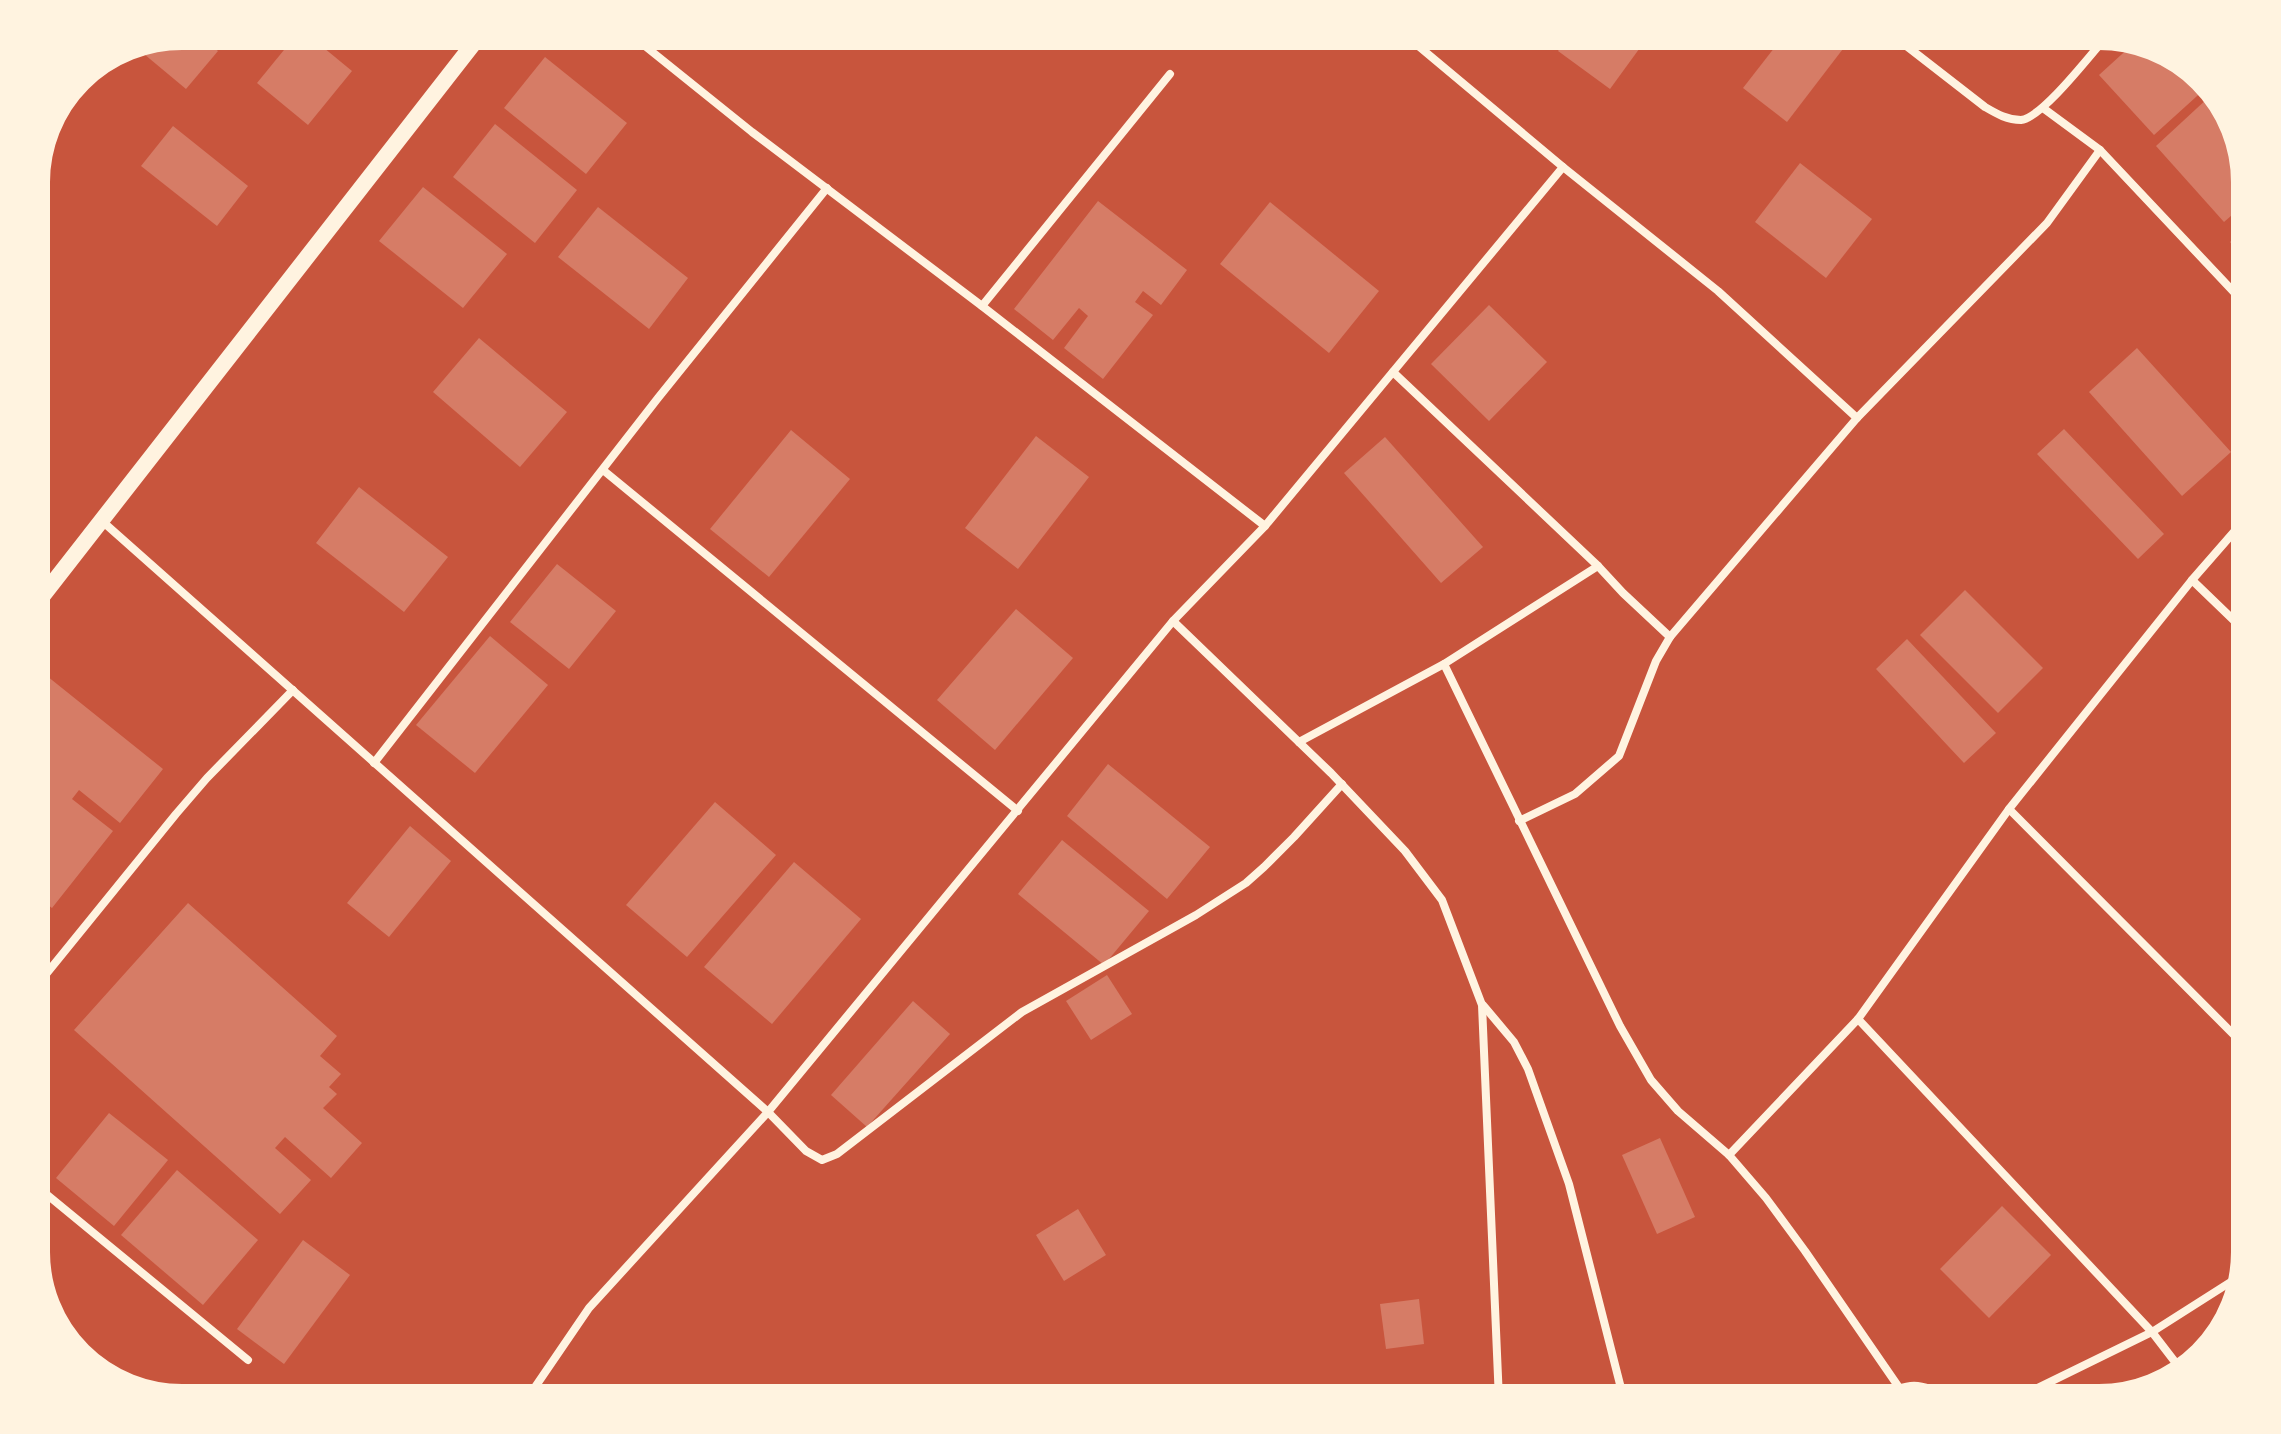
<svg xmlns="http://www.w3.org/2000/svg" width="2281" height="1434" font-family="'IBM Plex Sans',sans-serif">
  <rect width="100%" height="100%" fill="#c8553d"/>
  <g fill="#d67c66">
    <polygon points="182,34 197,34 218,51 186,89 132,44"/>
    <polygon points="297,34 307,34 352,71 308,125 257,83"/>
    <polygon points="1571,34 1650,34 1610,89 1558,51"/>
    <polygon points="1785,34 1840,34 1849,41 1787,122 1743,88"/>
    <polygon points="2133,44 2181,59 2207,87 2154,135 2099,75"/>
    <polygon points="545,57 627,123 586,174 504,108"/>
    <polygon points="2209,97 2231,121 2247,181 2247,202 2224,222 2156,146"/>
    <polygon points="495,124 577,190 535,243 453,177"/>
    <polygon points="173,126 248,186 217,226 141,166"/>
    <polygon points="1800,163 1872,219 1826,278 1755,222"/>
    <polygon points="423,187 507,254 463,308 379,241"/>
    <polygon points="1098,201 1187,270 1161,305 1143,291 1135,302 1153,315 1103,379 1064,348 1088,316 1079,308 1053,340 1014,309"/>
    <polygon points="1270,202 1379,291 1329,353 1220,264"/>
    <polygon points="598,207 688,278 649,329 558,257"/>
    <polygon points="2247,227 2247,261 2230,242"/>
    <polygon points="1489,305 1547,362 1489,421 1431,364"/>
    <polygon points="479,338 567,412 520,467 433,392"/>
    <polygon points="2137,348 2231,452 2182,496 2089,392"/>
    <polygon points="2064,429 2164,534 2138,559 2037,454"/>
    <polygon points="791,430 850,479 769,577 710,529"/>
    <polygon points="1036,436 1089,477 1018,569 965,528"/>
    <polygon points="1385,437 1483,547 1441,583 1344,473"/>
    <polygon points="359,487 448,557 404,612 316,543"/>
    <polygon points="557,564 616,611 569,669 510,622"/>
    <polygon points="1965,590 2043,668 1998,713 1920,635"/>
    <polygon points="1016,609 1073,658 995,750 937,700"/>
    <polygon points="490,636 548,685 475,773 416,725"/>
    <polygon points="1907,639 1996,733 1964,763 1876,669"/>
    <polygon points="42,672 163,769 120,823 79,790 72,799 113,831 52,908 34,894 34,681"/>
    <polygon points="1108,764 1210,847 1167,899 1067,816"/>
    <polygon points="715,802 776,855 687,957 626,905"/>
    <polygon points="410,826 451,861 389,937 347,903"/>
    <polygon points="1062,840 1149,911 1104,965 1018,894"/>
    <polygon points="794,862 861,919 772,1024 704,967"/>
    <polygon points="188,903 337,1036 320,1056 341,1074 329,1087 337,1094 323,1108 362,1143 331,1178 285,1137 275,1148 311,1180 280,1214 74,1030"/>
    <polygon points="1107,975 1132,1014 1091,1040 1066,1001"/>
    <polygon points="913,1001 950,1034 867,1127 831,1095"/>
    <polygon points="109,1113 168,1160 114,1226 56,1178"/>
    <polygon points="1660,1138 1695,1217 1657,1234 1622,1155"/>
    <polygon points="177,1170 258,1240 203,1305 121,1235"/>
    <polygon points="2002,1206 2051,1255 1989,1318 1940,1269"/>
    <polygon points="1078,1209 1106,1255 1064,1281 1036,1235"/>
    <polygon points="303,1240 350,1275 284,1364 237,1329"/>
    <polygon points="1419,1299 1424,1344 1386,1349 1380,1304"/>
  </g>
  <g fill="none" stroke-linecap="round" stroke-linejoin="round">
    <g stroke="#fff3e0" stroke-width="8">
      <polyline points="630,34 752,132 982,306 1265,526"/>
      <path d="M1891 34 1985 107C1997 114 2007 120 2021 120 2042 118 2091 54 2107 36"/>
      <polyline points="2043,108 2100,150 2247,306"/>
      <polyline points="1563,167 1718,291 1857,418"/>
      <polyline points="982,306 1170,74"/>
      <polyline points="1393,372 1598,566 1623,593 1670,637"/>
      <polyline points="603,470 1018,811"/>
      <polyline points="102,521 768,1112 806,1151 822,1160 837,1154 1022,1012 1196,915 1246,883 1264,867 1294,837 1342,784"/>
      <polyline points="2192,580 2247,517"/>
      <polyline points="1173,621 1331,773 1405,851 1442,900 1482,1005 1499,1400"/>
      <polyline points="1444,664 1620,1026 1651,1080 1678,1111 1729,1155 1766,1198 1805,1251 1898,1386"/>
      <polyline points="1299,742 1444,664 1598,566"/>
      <polyline points="374,763 658,398 827,188"/>
      <polyline points="2009,809 2247,1048"/>
      <polyline points="1519,821 1575,794 1619,756 1656,661 1670,637 1857,418 2047,223 2100,150"/>
      <polyline points="34,989 176,814 207,778 293,690"/>
      <polyline points="1483,1005 1514,1042 1528,1069 1569,1184 1624,1400"/>
      <polyline points="1858,1019 2152,1332 2182,1371"/>
      <polyline points="1729,1155 1858,1019 2009,809 2192,580 2247,633"/>
      <polyline points="34,1184 248,1360"/>
      <polyline points="529,1400 531,1393 589,1308 768,1112 1173,621 1265,526 1563,167 1404,34"/>
      <path d="M1878 1400C1907 1381 1921 1381 1951 1400"/>
      <polyline points="2013,1400 2152,1332 2240,1276"/>
    </g>
    <polyline stroke="#fff3e0" stroke-width="16" points="34,607 481,34"/>
  </g>
  <path d="M0 0H2281V1434H0ZM182 48H2099A134 134 0 0 1 2233 182V1252A134 134 0 0 1 2099 1386H182A134 134 0 0 1 48 1252V182A134 134 0 0 1 182 48Z" fill="#fff3e0" fill-rule="evenodd"/>
  <path fill="none" stroke="#fff3e0" stroke-width="4" d="M182 48H2099A134 134 0 0 1 2233 182V1252A134 134 0 0 1 2099 1386H182A134 134 0 0 1 48 1252V182A134 134 0 0 1 182 48Z"/>
</svg>
